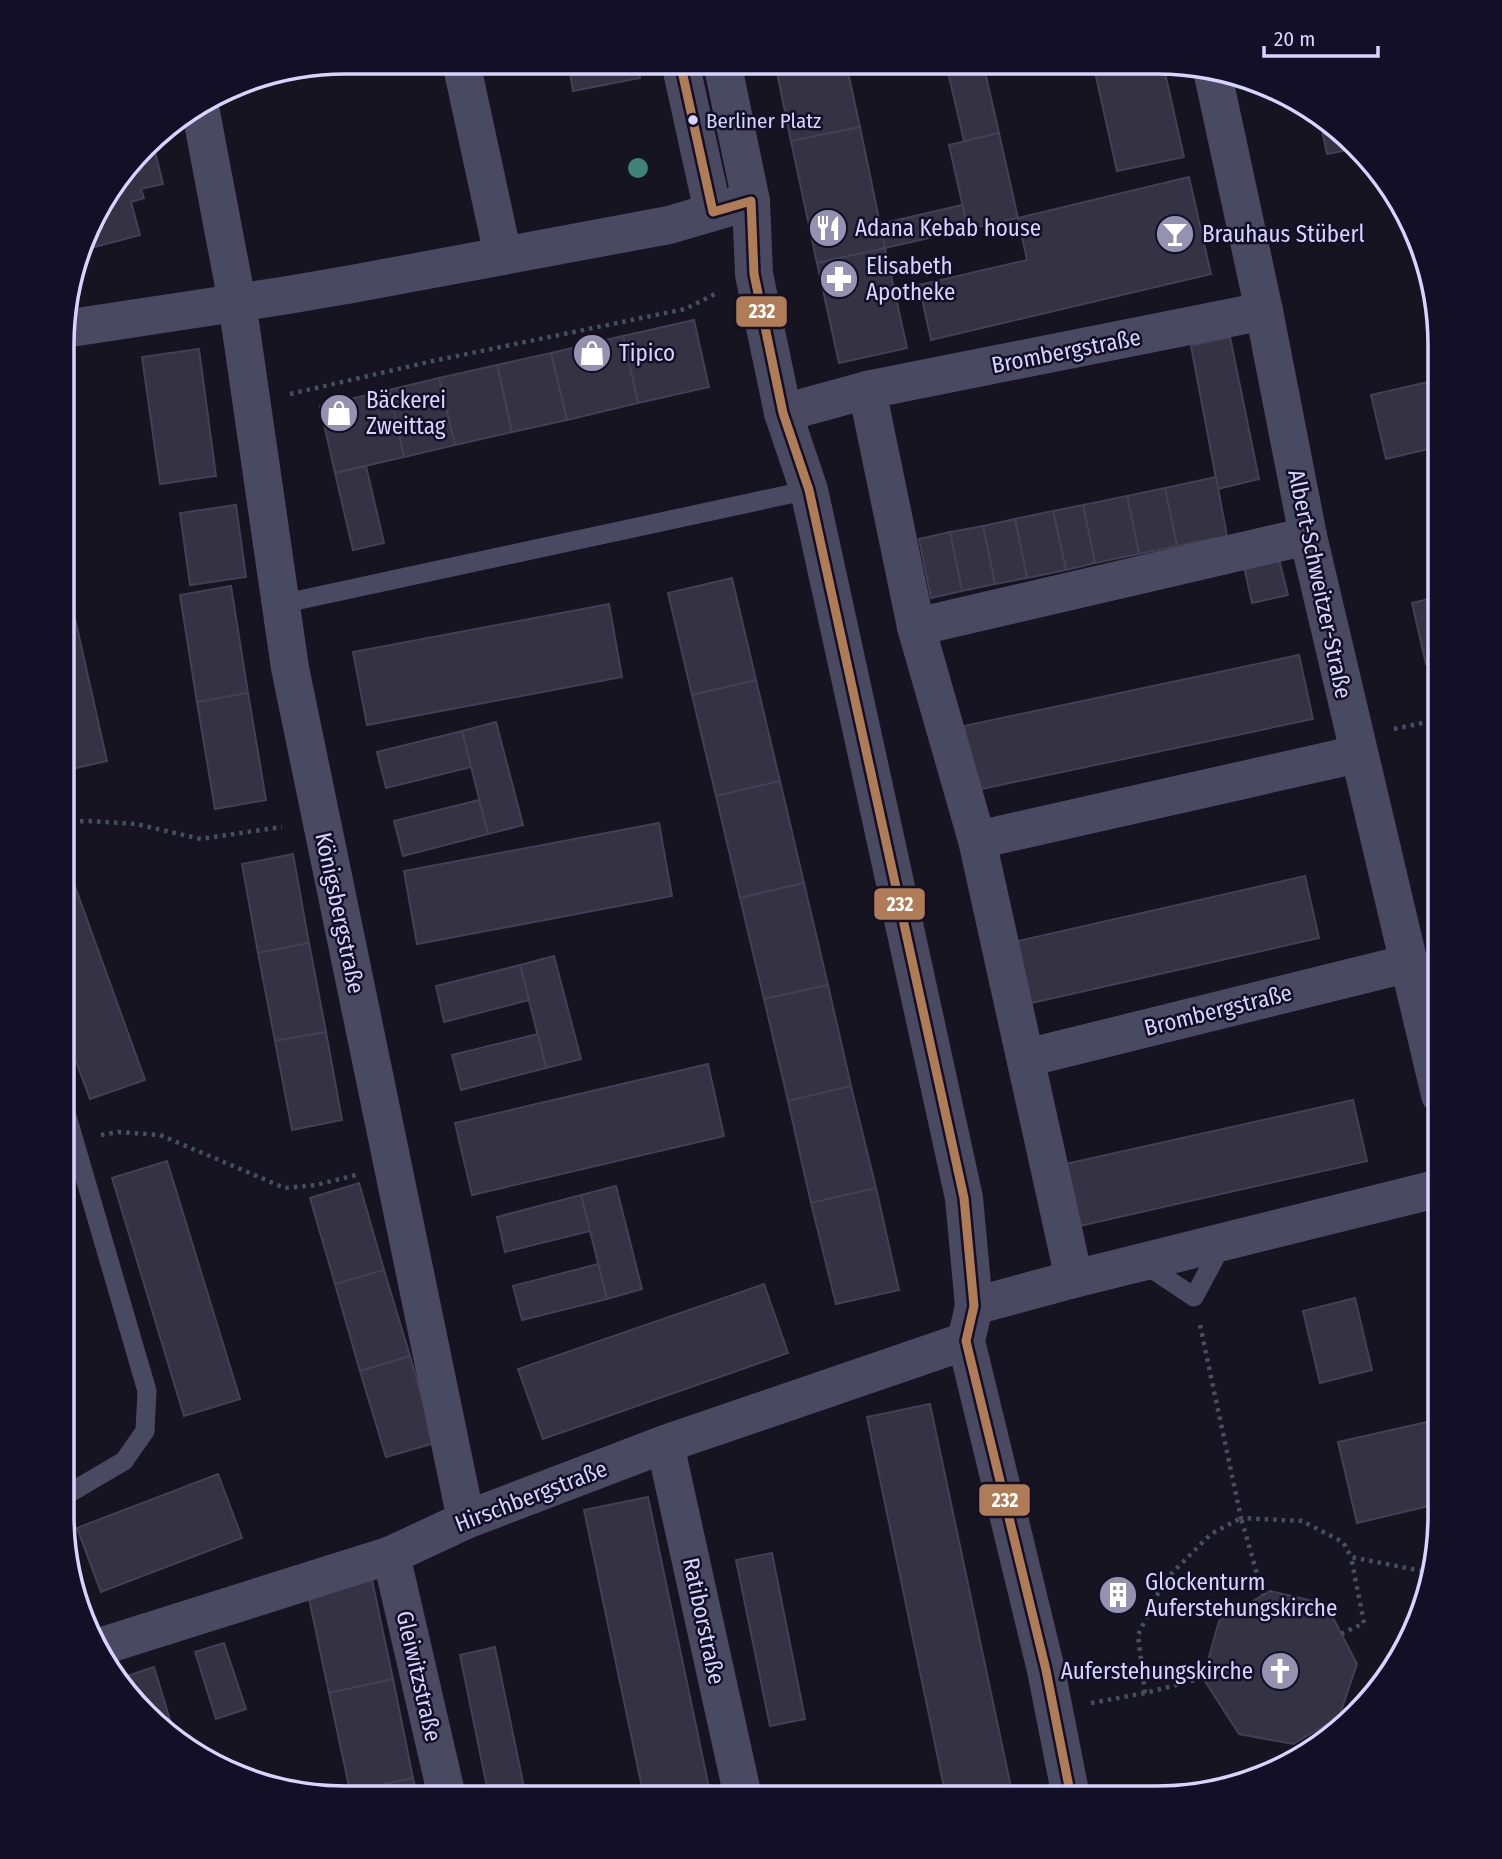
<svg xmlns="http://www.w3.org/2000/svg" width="1502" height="1859" font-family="'Fira Sans Condensed',sans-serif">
  <rect width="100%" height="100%" fill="#161421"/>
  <g fill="#343243" stroke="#433f54" stroke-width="2">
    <polygon points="568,62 637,62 640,78 573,91"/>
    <polygon points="775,63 799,63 776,68"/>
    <polygon points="799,63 846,63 860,127 791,141 776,68"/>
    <polygon points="946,63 983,63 999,133 964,141"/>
    <polygon points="1093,63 1163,64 1184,157 1117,171"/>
    <polygon points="1318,112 1352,149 1327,154"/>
    <polygon points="860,127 885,248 817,263 791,141"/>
    <polygon points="999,133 1018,218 968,229 949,145"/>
    <polygon points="152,139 163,184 141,189 144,198 131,202 140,235 83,250 99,203"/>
    <polygon points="1189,177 1211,274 931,340 919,285 1027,260 1018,218"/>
    <polygon points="962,205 968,229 885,248 880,224"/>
    <polygon points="885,248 907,348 839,363 817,263"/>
    <polygon points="694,320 709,387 638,403 623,336"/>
    <polygon points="623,336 638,403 567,420 551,353"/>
    <polygon points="1230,337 1259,479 1218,489 1191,346"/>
    <polygon points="199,349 216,476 160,484 142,357"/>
    <polygon points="551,353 567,420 512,432 497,365"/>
    <polygon points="497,365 512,432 455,445 439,378"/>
    <polygon points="439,378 455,445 404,457 389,390"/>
    <polygon points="1441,379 1441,446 1386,459 1371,395"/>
    <polygon points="389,390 404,457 335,473 320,406"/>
    <polygon points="366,466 384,543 353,550 335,473"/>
    <polygon points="1216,477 1227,536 1177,546 1165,488"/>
    <polygon points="1165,488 1177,546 1139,554 1127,496"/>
    <polygon points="1127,496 1139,554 1095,563 1083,505"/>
    <polygon points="236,505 246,577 190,585 180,513"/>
    <polygon points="1083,505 1095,563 1066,570 1053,511"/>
    <polygon points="1053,511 1066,570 1027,578 1015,519"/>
    <polygon points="1015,519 1027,578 995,584 983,526"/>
    <polygon points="983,526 995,584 962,591 950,532"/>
    <polygon points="950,532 962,591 931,598 919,539"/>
    <polygon points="1278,555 1288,595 1252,603 1243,562"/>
    <polygon points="63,565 107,761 63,771"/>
    <polygon points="732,578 756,680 692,695 668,593"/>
    <polygon points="231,586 248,693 197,702 180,595"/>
    <polygon points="1441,596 1441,661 1426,664 1412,603"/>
    <polygon points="609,604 622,677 367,725 353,652"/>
    <polygon points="1299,655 1313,719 977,790 964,726"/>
    <polygon points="756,680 780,781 716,796 692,695"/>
    <polygon points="248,693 266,800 215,809 197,702"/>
    <polygon points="496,722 523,825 488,834 462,731"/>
    <polygon points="462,731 471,767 386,788 377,752"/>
    <polygon points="780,781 804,883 740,898 716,796"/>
    <polygon points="479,800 488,834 403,856 394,821"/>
    <polygon points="659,823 672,896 417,944 404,871"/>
    <polygon points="63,853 145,1080 90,1099 62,1024"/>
    <polygon points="293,854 309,943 258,953 242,864"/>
    <polygon points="1305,876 1319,938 1018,1006 1005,944"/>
    <polygon points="804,883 828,985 764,999 740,898"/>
    <polygon points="309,943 326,1032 275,1041 258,953"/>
    <polygon points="554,956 581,1059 546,1068 520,965"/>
    <polygon points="520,965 529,1000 444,1022 436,986"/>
    <polygon points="828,985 851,1086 788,1101 764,999"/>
    <polygon points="326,1032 342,1120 292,1130 275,1041"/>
    <polygon points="538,1034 546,1068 461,1090 452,1055"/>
    <polygon points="708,1064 724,1136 472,1195 455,1123"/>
    <polygon points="851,1086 876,1188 811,1203 788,1101"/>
    <polygon points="1353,1100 1367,1161 1066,1229 1052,1167"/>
    <polygon points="167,1161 240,1399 184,1416 112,1178"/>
    <polygon points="359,1183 384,1270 335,1284 310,1198"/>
    <polygon points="616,1186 642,1289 607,1299 581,1195"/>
    <polygon points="876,1188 899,1290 836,1304 811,1203"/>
    <polygon points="581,1195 590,1231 505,1252 497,1217"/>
    <polygon points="598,1264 607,1299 522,1320 513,1286"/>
    <polygon points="384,1270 410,1356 360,1371 335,1284"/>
    <polygon points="764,1284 788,1353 543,1439 518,1369"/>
    <polygon points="1355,1298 1372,1370 1320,1383 1303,1311"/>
    <polygon points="410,1356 435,1443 386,1457 360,1371"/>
    <polygon points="930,1404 1013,1797 946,1797 867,1417"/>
    <polygon points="1440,1419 1440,1534 1433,1505 1357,1523 1338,1442"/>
    <polygon points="218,1474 242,1538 101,1592 77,1528"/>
    <polygon points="648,1497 711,1797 644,1797 584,1510"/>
    <polygon points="772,1553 805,1719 770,1726 736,1560"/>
    <polygon points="372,1580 393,1679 329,1693 308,1594"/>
    <polygon points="1127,1581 1133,1603 1110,1610 1104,1587"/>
    <polygon points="1270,1591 1326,1604 1357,1664 1339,1717 1293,1744 1239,1734 1203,1678 1219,1621"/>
    <polygon points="224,1643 246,1709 216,1719 195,1652"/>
    <polygon points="495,1647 526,1797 489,1797 460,1655"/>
    <polygon points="154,1667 174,1733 172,1734 127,1686 124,1677"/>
    <polygon points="393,1679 413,1778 350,1791 329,1693"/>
    <polygon points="413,1778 417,1797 351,1797 350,1791"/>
  </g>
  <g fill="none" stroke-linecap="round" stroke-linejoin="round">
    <g stroke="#44505f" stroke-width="4.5" stroke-dasharray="3.5 5" stroke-linecap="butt">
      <polyline points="290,394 433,361 685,309 719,292"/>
      <polyline points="1394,729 1441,719"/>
      <polyline points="63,822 89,821 136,824 201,839 282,827"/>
      <polyline points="101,1135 118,1132 160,1135 285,1188 316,1185 356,1175"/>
      <polyline points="1200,1325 1241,1518 1302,1521 1343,1542 1351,1557 1422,1571 1429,1591"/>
      <polyline points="1341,1634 1364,1623 1351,1557"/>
      <polyline points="1145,1693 1138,1635 1164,1581 1211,1534 1241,1518 1263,1595"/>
      <polyline points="1091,1703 1145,1693 1203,1678"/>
    </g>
    <g stroke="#4a4962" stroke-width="19">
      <polyline points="281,604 809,490"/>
      <polyline points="1143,1263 1194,1297 1223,1243"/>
      <polyline points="61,1498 124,1461 145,1431 147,1391 62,1099"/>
    </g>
    <g stroke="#4a4962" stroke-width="38">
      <polyline points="461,62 503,256"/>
      <polyline points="680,62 713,212"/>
      <polyline points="722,62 751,201 754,274 783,413 809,490 964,1198 974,1306 966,1341 1046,1670 1071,1797"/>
      <polyline points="1212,70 1264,311 1308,536 1440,1095"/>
      <polyline points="200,107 237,302 290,668 466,1520"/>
      <polyline points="64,329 288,295 352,284 669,225 751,201"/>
      <polyline points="867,390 916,627 977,840 1074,1279"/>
      <polyline points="783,413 867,390 1264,311"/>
      <polyline points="916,627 1308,536"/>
      <polyline points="977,840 1358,754"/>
      <polyline points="1026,1058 1410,963"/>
      <polyline points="974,1306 1074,1279 1440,1188"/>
      <polyline points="665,1444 743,1797"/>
      <polyline points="391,1555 447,1797"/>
      <polyline points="96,1648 391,1555 466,1520 665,1444 966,1341"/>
    </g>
    <g stroke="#130f26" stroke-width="14">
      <polyline id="bus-1" points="680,62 713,212 751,201 754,274 783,413 809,490 964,1198 974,1306 966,1341 1046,1670 1071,1797"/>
    </g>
    <use href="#bus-1" stroke="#b07c57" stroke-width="9"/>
  </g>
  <circle fill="#3e8478" cx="638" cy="168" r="10"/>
  <defs>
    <g id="restaurant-disc" transform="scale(2.0125)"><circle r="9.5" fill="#9591b1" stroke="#130f26"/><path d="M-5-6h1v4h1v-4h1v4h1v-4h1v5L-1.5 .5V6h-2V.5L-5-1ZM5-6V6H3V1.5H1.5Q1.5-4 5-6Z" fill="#fff"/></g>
    <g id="bar-disc" transform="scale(2.0125)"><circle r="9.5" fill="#9591b1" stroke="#130f26"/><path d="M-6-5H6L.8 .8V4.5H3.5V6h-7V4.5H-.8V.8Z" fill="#fff"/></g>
    <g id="pharmacy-disc" transform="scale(2.0125)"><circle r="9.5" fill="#9591b1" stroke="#130f26"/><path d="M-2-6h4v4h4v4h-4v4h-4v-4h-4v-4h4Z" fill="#fff"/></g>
    <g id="shop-disc" transform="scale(2.0125)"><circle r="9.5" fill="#9591b1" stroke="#130f26"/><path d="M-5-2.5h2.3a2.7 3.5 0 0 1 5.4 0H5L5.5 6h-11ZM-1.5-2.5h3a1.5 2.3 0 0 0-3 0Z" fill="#fff"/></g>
    <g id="building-disc" transform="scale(2.0125)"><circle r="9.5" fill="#9591b1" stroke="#130f26"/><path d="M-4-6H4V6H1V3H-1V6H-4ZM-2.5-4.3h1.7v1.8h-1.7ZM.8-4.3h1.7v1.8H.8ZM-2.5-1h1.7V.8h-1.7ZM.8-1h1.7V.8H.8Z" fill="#fff"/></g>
    <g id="church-disc" transform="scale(2.0125)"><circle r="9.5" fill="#9591b1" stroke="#130f26"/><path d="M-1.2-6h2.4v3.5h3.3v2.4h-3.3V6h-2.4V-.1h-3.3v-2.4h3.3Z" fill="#fff"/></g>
  </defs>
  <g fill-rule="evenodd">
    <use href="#restaurant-disc" x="828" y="228"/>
    <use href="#bar-disc" x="1175" y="234"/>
    <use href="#pharmacy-disc" x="839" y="279"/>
    <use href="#shop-disc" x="592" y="353"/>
    <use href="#shop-disc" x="339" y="413"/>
    <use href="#building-disc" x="1118" y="1595"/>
    <use href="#church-disc" x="1280" y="1671"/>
  </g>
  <circle fill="#d9d4ff" stroke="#130f26" stroke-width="2.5" cx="693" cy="120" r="6"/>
  <g text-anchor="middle" stroke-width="5" stroke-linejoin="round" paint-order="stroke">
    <g font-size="21" fill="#d9d4ff" stroke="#130f26" text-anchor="start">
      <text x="706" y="128">Berliner Platz</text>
    </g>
    <g font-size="23" fill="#d9d4ff" stroke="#130f26" text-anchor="start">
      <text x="855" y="236">Adana Kebab house</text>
      <text x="1202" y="242">Brauhaus Stüberl</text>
      <text x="866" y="274">Elisabeth<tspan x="866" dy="26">Apotheke</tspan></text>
      <text x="619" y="361">Tipico</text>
      <text x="366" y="408">Bäckerei<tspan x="366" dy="26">Zweittag</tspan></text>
      <text x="1145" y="1590">Glockenturm<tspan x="1145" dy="26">Auferstehungskirche</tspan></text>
      <text x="1253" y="1679" text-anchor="end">Auferstehungskirche</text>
    </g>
    <g font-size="23" fill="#d9d4ff" stroke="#130f26">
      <text transform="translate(1066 351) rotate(-11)" y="8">Brombergstraße</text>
      <text transform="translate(1320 584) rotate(78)" y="8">Albert-Schweitzer-Straße</text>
      <text transform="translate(340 913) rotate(78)" y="8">Königsbergstraße</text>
      <text transform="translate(1218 1010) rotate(-14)" y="8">Brombergstraße</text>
      <text transform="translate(531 1496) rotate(-21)" y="8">Hirschbergstraße</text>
      <text transform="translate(704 1621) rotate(78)" y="8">Ratiborstraße</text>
      <text transform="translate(419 1676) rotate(77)" y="8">Gleiwitzstraße</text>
    </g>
  </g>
  <path d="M0 0H1502V1859H0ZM345 74H1157A271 271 0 0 1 1428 345V1515A271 271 0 0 1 1157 1786H345A271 271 0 0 1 74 1515V345A271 271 0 0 1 345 74Z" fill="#130f26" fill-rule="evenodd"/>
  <path fill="none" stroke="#d9d4ff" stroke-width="3.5" d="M345 74H1157A271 271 0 0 1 1428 345V1515A271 271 0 0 1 1157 1786H345A271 271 0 0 1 74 1515V345A271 271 0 0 1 345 74Z"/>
  <g stroke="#130f26" stroke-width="2.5">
    <rect x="735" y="295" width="53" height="33" rx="7" fill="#b07c57"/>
    <rect x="873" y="887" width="53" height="34" rx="7" fill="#b07c57"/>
    <rect x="978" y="1483" width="53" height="34" rx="7" fill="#b07c57"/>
  </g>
  <g font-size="19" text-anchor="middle" font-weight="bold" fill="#fff">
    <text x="762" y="318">232</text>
    <text x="900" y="911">232</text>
    <text x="1005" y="1507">232</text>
  </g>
  <path d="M1264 46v10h114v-10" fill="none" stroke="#d9d4ff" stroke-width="3.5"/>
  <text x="1274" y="46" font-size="21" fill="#d9d4ff" stroke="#130f26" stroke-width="5" paint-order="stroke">20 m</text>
</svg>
